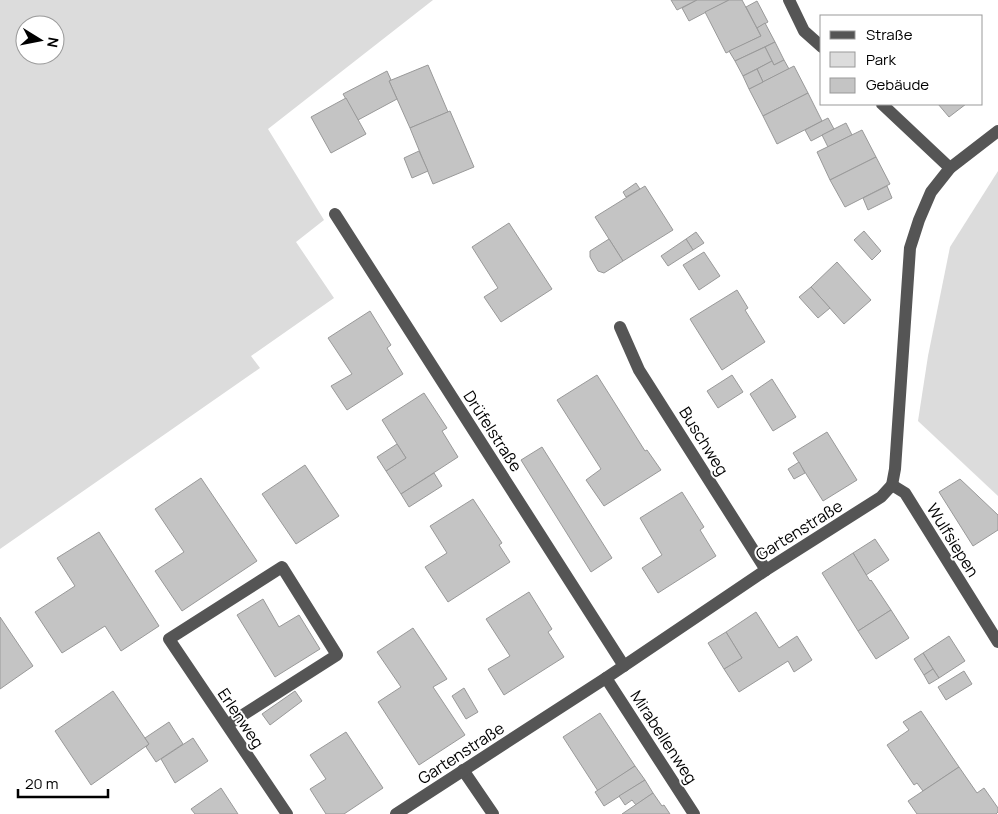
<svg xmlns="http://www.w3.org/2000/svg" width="998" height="814" font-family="Manrope,sans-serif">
  <rect width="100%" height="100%" fill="#fff"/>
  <g fill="#dcdcdc" fill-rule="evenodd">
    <path d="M0 0H433L268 129 324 220 296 242 334 298 251 356 260 368 0 549ZM25 25H55V55H25Z"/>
    <polygon points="998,171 998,496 918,421 928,356 950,247"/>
  </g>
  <g fill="#c4c4c4" stroke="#999">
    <polygon points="671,0 697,0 677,10"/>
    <polygon points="697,0 729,0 689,21 682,8"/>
    <polygon points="729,0 742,0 761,36 726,53 705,12"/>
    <polygon points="757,1 768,22 757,28 746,7"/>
    <polygon points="765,23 775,42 735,61 729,51 761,36 757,28"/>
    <polygon points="775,42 784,60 774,65 765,47"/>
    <polygon points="765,47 772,61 743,76 735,61"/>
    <polygon points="784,60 789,69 763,82 757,69 772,61 774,65"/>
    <polygon points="428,65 448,112 410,128 389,81"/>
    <polygon points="794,66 808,93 763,116 749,89"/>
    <polygon points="757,69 763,82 749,89 743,76"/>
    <polygon points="387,71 391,80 389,81 397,99 358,120 343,94"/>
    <polygon points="808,93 822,121 777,144 763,116"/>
    <polygon points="346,98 366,134 331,153 311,117"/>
    <polygon points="938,104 966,104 949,117"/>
    <polygon points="450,111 474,167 433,184 410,128"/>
    <polygon points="828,118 834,129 811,141 805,130"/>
    <polygon points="846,123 852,135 828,147 822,135"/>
    <polygon points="862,130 876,157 830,180 817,152"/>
    <polygon points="419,151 428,171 412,178 404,158"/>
    <polygon points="876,157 890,184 845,207 830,180"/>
    <polygon points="636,183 640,189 626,197 623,192"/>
    <polygon points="645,186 673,230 623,261 595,217"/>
    <polygon points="887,186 892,198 868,210 863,198"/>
    <polygon points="509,223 552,289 501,322 484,297 498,288 472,247"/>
    <polygon points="864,231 881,251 872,260 854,240"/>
    <polygon points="696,232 704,243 693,250 686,239"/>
    <polygon points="609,239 623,261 604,273 598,271 590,257 590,251"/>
    <polygon points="686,239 693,250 668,266 661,256"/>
    <polygon points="704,252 720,276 699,290 683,265"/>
    <polygon points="837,262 871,300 844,324 811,287"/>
    <polygon points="811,287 830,308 818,318 799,297"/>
    <polygon points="737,290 748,308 745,310 765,342 722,370 690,319"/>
    <polygon points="370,311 391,345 387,348 403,374 347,410 331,386 352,374 328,338"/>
    <polygon points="597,375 645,451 647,450 661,470 604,506 586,480 601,469 557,400"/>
    <polygon points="732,375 743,392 718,408 707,391"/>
    <polygon points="772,379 796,417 773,431 750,394"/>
    <polygon points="424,393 447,428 442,431 458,457 401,494 386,471 406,458 382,420"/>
    <polygon points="827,432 857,480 823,501 793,453"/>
    <polygon points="397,444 406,458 386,471 377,457"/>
    <polygon points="542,447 612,558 591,572 521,460"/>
    <polygon points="799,462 805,473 794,479 788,469"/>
    <polygon points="305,465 339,516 296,544 262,494"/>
    <polygon points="434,473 442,486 409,507 401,494"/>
    <polygon points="201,478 257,561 182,611 155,571 184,552 155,509"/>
    <polygon points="960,479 998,515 998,530 973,546 939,492"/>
    <polygon points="682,492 704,527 700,530 716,556 658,593 642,568 662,555 640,518"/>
    <polygon points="473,499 502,543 499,545 510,562 448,602 425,567 447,553 430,526"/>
    <polygon points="99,532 159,626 121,651 105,626 62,653 35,612 75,586 57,558"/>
    <polygon points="875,539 889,560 866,575 853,553"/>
    <polygon points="853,553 870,581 871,580 891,610 858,631 822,573"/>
    <polygon points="529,592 552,629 548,632 564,657 504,695 488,669 510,656 486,619"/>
    <polygon points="263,599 279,627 299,615 320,649 275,677 237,615"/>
    <polygon points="891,610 909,638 876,659 858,631"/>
    <polygon points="756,612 779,648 797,636 812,660 794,672 788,661 739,692 724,669 742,658 726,632"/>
    <polygon points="0,617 33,666 0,689"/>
    <polygon points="413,628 447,679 433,687 465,735 419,765 378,702 401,687 377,652"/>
    <polygon points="726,632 742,658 724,669 708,643"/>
    <polygon points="949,636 965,661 939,678 923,653"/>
    <polygon points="923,653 933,669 924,675 914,659"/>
    <polygon points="933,669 939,678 929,684 924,675"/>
    <polygon points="964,671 972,684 946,700 938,687"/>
    <polygon points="464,688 478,712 466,719 452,696"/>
    <polygon points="113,691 149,744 91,785 55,731"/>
    <polygon points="295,691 302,701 270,725 262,714"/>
    <polygon points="921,711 959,767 923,791 917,783 914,785 887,745 909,730 903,722"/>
    <polygon points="600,713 635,766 598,791 563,737"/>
    <polygon points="169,722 183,744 156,762 146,747 149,744 145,738"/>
    <polygon points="346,732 383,788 344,814 326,814 310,789 326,779 310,755"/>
    <polygon points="193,738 208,761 175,783 161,759"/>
    <polygon points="635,766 645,780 604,806 595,792"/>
    <polygon points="959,767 977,793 984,788 998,808 998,812 996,814 917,814 908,801"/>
    <polygon points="645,780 653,793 636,805 632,800 625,805 619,796"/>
    <polygon points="221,788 238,814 195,814 191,809"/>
    <polygon points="653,793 662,806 664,805 670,814 622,814"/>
  </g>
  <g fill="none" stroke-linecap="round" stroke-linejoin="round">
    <g stroke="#555" stroke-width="12">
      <polyline points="789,0 804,31 822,47"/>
      <polyline points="882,104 950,168"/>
      <polyline points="335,214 624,666"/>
      <polyline points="620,327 639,370 766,570"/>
      <polyline points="892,485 905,493 998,642"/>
      <polyline points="606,678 694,814"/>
      <polyline points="227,725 337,655 282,567 169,639 287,814"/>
      <polyline points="463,770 493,814"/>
      <polyline points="396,814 606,678 766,570 881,497 892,485 895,469 910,248 919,220 931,192 950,168 998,131"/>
    </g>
  </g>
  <g text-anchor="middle" stroke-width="4" stroke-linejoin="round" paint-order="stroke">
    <g font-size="16" fill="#000" stroke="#fff">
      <text transform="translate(493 431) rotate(57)" y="6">Drüfelstraße</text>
      <text transform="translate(704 441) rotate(58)" y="6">Buschweg</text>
      <text transform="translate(799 530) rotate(-32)" y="6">Gartenstraße</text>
      <text transform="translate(953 540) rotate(58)" y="6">Wulfsiepen</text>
      <text transform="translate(241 718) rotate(56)" y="6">Erlenweg</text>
      <text transform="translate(664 737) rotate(57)" y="6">Mirabellenweg</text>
      <text transform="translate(461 753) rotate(-33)" y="6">Gartenstraße</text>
    </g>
  </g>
  <rect x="820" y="15" width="162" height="90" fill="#ffffff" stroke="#999999"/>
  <rect x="830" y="31" width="25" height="8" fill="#555555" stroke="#999999"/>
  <text x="866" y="40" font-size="15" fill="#000000">Straße</text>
  <rect x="830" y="52" width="25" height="15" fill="#dcdcdc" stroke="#999999"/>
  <text x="866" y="65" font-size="15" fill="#000000">Park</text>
  <rect x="830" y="78" width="25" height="15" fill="#c4c4c4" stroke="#999999"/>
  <text x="866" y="90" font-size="15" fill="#000000">Gebäude</text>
  <g transform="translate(40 40) rotate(100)"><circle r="24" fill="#ffffff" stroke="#999999"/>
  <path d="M0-4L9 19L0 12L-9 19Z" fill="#000000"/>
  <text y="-8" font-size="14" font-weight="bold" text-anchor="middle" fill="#000000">N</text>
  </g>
  <path d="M18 789v8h90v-8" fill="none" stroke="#000000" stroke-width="2.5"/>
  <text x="25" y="789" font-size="15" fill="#000000" stroke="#ffffff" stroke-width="4" paint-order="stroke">20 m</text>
</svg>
